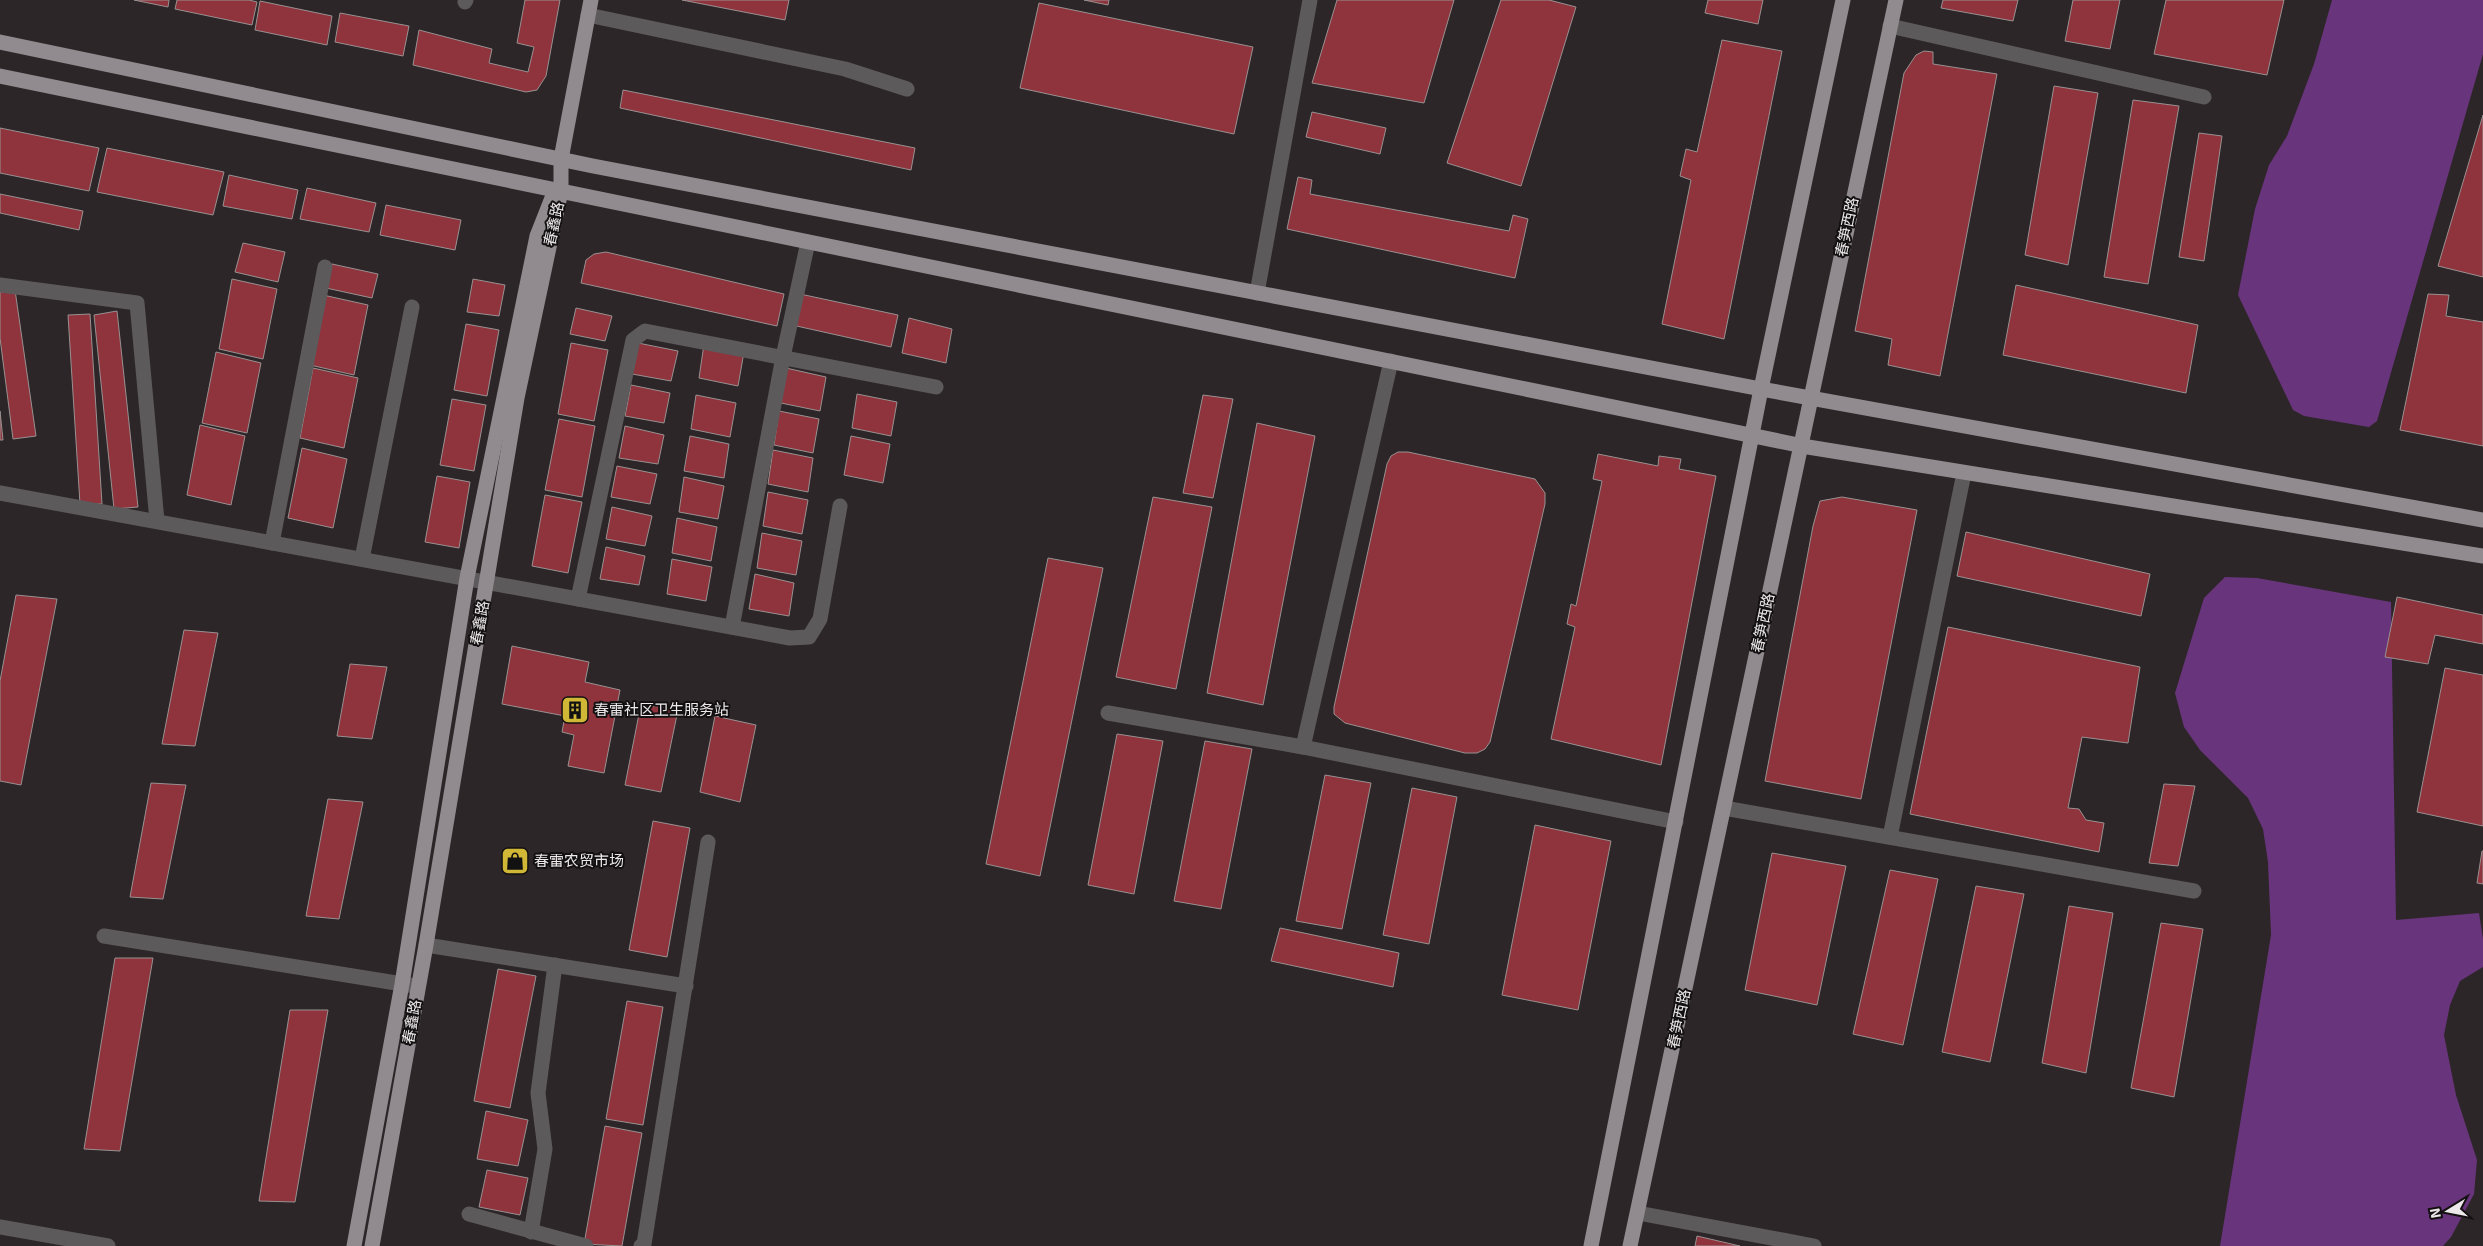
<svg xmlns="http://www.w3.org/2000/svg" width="2483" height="1246" font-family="'Exo 2','Noto Sans SC',sans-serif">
  <rect width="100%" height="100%" fill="#2d2628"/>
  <g fill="#68347b">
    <polygon points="2332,0 2483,0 2483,54 2377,421 2369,427 2304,416 2293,410 2238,295 2255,209 2269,165 2287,136 2314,64"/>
    <polygon points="2225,577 2257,578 2391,602 2396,920 2479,913 2483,939 2483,967 2460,981 2450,1005 2444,1035 2456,1095 2477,1160 2474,1194 2451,1237 2443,1246 2220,1246 2271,935 2268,862 2263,829 2248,798 2200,750 2184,727 2175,693 2204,598"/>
  </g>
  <g fill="#8f333d" stroke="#999191">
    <polygon points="134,0 169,0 168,7"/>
    <polygon points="177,0 249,0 257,2 252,25 175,9"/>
    <polygon points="525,0 560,0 546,76 537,90 526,92 413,65 419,30 492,49 489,63 528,72 534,47 517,43"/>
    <polygon points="682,0 789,0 785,20"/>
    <polygon points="1084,0 1109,0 1108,5"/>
    <polygon points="1337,0 1454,0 1424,103 1312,83"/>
    <polygon points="1501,0 1549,0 1576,7 1521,186 1447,163"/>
    <polygon points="1708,0 1763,0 1758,24 1705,13"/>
    <polygon points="1943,0 2018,0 2013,21 1941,8"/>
    <polygon points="2073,0 2120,0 2110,49 2065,41"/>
    <polygon points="2166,0 2284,0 2267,75 2154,54"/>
    <polygon points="260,1 332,16 327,45 255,30"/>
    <polygon points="1039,3 1253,47 1234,134 1020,88"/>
    <polygon points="340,13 409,26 403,56 335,42"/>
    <polygon points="1722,40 1782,51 1724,339 1662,324 1691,180 1680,176 1686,149 1697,152"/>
    <polygon points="1924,51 1933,52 1933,64 1997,74 1940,376 1888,365 1892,339 1855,331 1904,73 1916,55"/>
    <polygon points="2054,86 2098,93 2068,265 2025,255"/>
    <polygon points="623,90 915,148 911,170 620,108"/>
    <polygon points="2133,100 2179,106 2148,284 2104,277"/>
    <polygon points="1312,112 1386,128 1380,154 1306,137"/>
    <polygon points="2483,115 2483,277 2438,266"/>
    <polygon points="0,128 99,148 89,191 0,173"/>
    <polygon points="2199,133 2222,136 2204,261 2179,257"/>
    <polygon points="107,148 224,172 213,215 97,192"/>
    <polygon points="229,175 298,190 292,219 223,206"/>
    <polygon points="1298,177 1312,180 1310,194 1509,231 1513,215 1528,219 1515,278 1287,229"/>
    <polygon points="307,188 376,203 369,232 300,219"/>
    <polygon points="0,194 83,211 79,230 0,213"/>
    <polygon points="386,205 461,220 455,250 380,235"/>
    <polygon points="243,243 285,252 278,282 235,272"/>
    <polygon points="606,252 784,294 777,326 581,283 586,260 594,254"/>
    <polygon points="332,264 378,274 372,298 326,288"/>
    <polygon points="232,279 277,289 263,359 219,349"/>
    <polygon points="473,279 505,285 499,316 467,312"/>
    <polygon points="2016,285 2198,325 2186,393 2003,355"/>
    <polygon points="15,290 36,436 13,439 0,338 0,292"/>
    <polygon points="800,294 898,315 891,347 792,325"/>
    <polygon points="2428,294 2449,295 2446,316 2483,322 2483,446 2400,430"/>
    <polygon points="323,295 368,305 354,375 310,365"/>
    <polygon points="576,308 612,316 605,341 570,334"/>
    <polygon points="117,311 138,507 114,509 94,315"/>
    <polygon points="90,314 102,504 80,504 68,315"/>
    <polygon points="909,318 952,329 946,363 902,353"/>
    <polygon points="466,324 499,330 487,396 454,390"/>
    <polygon points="571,343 608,350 594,421 558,414"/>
    <polygon points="638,343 678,351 671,381 632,374"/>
    <polygon points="704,344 744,352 738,386 699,378"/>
    <polygon points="216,352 261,363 247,433 202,423"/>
    <polygon points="313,368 358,378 344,448 300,438"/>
    <polygon points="786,368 826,377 820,411 781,403"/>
    <polygon points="631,385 670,393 664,423 625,416"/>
    <polygon points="857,394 897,402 891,436 852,428"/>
    <polygon points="696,395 736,403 730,437 691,429"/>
    <polygon points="1203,395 1233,399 1213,498 1183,493"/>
    <polygon points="452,399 486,405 474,471 440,465"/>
    <polygon points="0,411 3,440 0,440"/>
    <polygon points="779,411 819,419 813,453 774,445"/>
    <polygon points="559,419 595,426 582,497 545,490"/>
    <polygon points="1257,423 1315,436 1263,705 1207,693"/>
    <polygon points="200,425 245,436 231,505 187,495"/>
    <polygon points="625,426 664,435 658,464 619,458"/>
    <polygon points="690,436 729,444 724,478 684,471"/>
    <polygon points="851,436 890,444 883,483 844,475"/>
    <polygon points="302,448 347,459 333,528 288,518"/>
    <polygon points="773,450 813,458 808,492 768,484"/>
    <polygon points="1398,452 1408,452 1535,479 1545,493 1545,504 1490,742 1485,749 1477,753 1465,753 1345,723 1334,714 1334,707 1387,464 1391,456"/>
    <polygon points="1598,454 1658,466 1659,456 1681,459 1679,469 1716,476 1661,765 1551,739 1575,627 1567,624 1571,604 1576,606 1602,481 1593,479"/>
    <polygon points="617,466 657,474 650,504 611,497"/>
    <polygon points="437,476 470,482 459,548 425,542"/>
    <polygon points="684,477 724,486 718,519 679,512"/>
    <polygon points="768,492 808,500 802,534 763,526"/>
    <polygon points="545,495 582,502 568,573 532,566"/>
    <polygon points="1153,497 1212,507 1176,689 1116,677"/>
    <polygon points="1842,497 1917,510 1861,799 1765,781 1813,526 1820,501"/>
    <polygon points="612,507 652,516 645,546 606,539"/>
    <polygon points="677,518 717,527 711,561 672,553"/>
    <polygon points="1966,532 2150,574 2141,616 1957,576"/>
    <polygon points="762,533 802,541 796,575 757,568"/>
    <polygon points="606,547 645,556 639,585 600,579"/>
    <polygon points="1048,558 1103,568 1040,876 986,864"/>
    <polygon points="672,559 712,567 706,601 667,594"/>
    <polygon points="755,574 794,583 789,616 749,609"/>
    <polygon points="16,595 57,599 21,785 0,781 0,681"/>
    <polygon points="2397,597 2483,615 2483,644 2435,635 2428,664 2385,657"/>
    <polygon points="1948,627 2140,667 2128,743 2082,737 2068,808 2079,809 2086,820 2104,823 2099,852 1910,814"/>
    <polygon points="184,630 218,633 195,746 162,744"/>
    <polygon points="512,646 589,662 585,682 620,690 604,773 568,766 574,735 562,732 565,716 502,704"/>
    <polygon points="350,664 387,667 372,739 337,736"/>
    <polygon points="2445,668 2483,675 2483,826 2417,812"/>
    <polygon points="641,704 678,710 661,792 625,785"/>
    <polygon points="715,716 756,725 740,802 700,792"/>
    <polygon points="1117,734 1163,741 1134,894 1088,885"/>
    <polygon points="1205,741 1252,749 1221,909 1174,901"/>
    <polygon points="1325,775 1371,783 1342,929 1296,921"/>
    <polygon points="151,783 186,785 163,899 130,897"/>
    <polygon points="2164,784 2195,786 2178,866 2149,863"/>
    <polygon points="1412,788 1457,797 1429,944 1383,935"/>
    <polygon points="328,799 363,802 339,919 306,916"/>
    <polygon points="653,821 690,828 667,957 629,950"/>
    <polygon points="1535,825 1611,841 1578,1010 1502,995"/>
    <polygon points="2482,851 2483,851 2483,884 2477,883"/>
    <polygon points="1772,853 1846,866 1817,1005 1745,990"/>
    <polygon points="1890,870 1938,879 1903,1045 1853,1034"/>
    <polygon points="1976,886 2024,894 1990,1062 1942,1052"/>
    <polygon points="2069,906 2113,913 2086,1073 2042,1063"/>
    <polygon points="2161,923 2203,929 2174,1097 2131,1088"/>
    <polygon points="1280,928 1399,953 1393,987 1271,961"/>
    <polygon points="115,958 153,958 120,1151 84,1149"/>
    <polygon points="498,969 536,976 510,1108 474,1101"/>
    <polygon points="627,1001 663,1007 643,1125 606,1119"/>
    <polygon points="290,1010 328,1010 295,1202 259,1201"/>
    <polygon points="486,1111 528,1120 518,1166 477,1159"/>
    <polygon points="605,1126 642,1133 622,1246 584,1244"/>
    <polygon points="487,1170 528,1178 520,1215 479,1207"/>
    <polygon points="1697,1236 1740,1246 1695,1246"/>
  </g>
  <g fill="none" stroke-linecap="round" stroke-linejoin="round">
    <g stroke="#5d5a5c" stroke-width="15">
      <polyline points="465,2 466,0"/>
      <polyline points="588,15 845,69 907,89"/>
      <polyline points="1890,26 2204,97"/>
      <polyline points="0,285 137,303 157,521"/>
      <polyline points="1257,293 1310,0"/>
      <polyline points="0,493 790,638 809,637 820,619 840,506"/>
      <polyline points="272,543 325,267"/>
      <polyline points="362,559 412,307"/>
      <polyline points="578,599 633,340 645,331 936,387"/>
      <polyline points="732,627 783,357 808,242"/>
      <polyline points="1108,713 1303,747 1676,822"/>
      <polyline points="1303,747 1391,361"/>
      <polyline points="1724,808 2194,891"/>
      <polyline points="1890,837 1964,473"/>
      <polyline points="104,936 415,986"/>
      <polyline points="426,945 686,986"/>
      <polyline points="1638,1213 1814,1246"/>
      <polyline points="469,1214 586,1246"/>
      <polyline points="0,1227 108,1246"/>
      <polyline points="531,1232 545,1149 538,1093 555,965"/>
      <polyline points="641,1246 644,1244 708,842"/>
    </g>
    <g stroke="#918b8f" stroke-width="15">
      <polyline points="0,42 593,166 1761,389 2483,520"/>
      <polyline points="0,76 1808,447 2483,556"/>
      <polyline points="354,1246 402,984 467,578 537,236 552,198"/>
      <polyline points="372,1246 426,945 517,398 561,191 561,159 591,0"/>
      <polyline points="1591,1246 1761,389 1843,0"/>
      <polyline points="1630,1246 1896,0"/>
    </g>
  </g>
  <defs>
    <g id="building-square" transform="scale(1.4375)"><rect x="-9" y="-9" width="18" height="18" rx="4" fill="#d1b736" stroke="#131011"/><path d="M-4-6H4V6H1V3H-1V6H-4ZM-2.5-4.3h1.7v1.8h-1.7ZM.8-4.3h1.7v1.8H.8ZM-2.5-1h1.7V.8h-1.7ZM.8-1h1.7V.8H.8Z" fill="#111"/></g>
    <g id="shop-square" transform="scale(1.4375)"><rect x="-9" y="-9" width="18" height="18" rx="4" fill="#d1b736" stroke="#131011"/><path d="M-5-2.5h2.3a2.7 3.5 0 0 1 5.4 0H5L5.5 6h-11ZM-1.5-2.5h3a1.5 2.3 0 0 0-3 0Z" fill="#111"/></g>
  </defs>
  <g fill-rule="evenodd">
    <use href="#building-square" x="575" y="710"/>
    <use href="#shop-square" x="515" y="861"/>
  </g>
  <g text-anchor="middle" stroke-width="4" stroke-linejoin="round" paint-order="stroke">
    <g font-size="15" fill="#ede9ea" stroke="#131011">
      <text transform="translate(554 224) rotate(-78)" y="5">春鑫路</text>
      <text transform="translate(1847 227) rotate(-78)" y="5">春笋西路</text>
      <text transform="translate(480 623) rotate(-80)" y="5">春鑫路</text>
      <text transform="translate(1763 623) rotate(-78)" y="5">春笋西路</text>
      <text transform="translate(1679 1019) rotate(-78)" y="5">春笋西路</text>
      <text transform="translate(412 1022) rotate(-80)" y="5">春鑫路</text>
    </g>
    <g font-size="15" fill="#ede9ea" stroke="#131011" text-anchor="start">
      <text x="594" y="715">春雷社区卫生服务站</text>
      <text x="534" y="866">春雷农贸市场</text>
    </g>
  </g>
  <g transform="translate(2448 1211) rotate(260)" stroke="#131011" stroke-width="4" paint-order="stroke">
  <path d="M0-4L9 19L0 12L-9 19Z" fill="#ede9ea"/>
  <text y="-8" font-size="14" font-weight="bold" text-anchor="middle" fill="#ede9ea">N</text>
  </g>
</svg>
